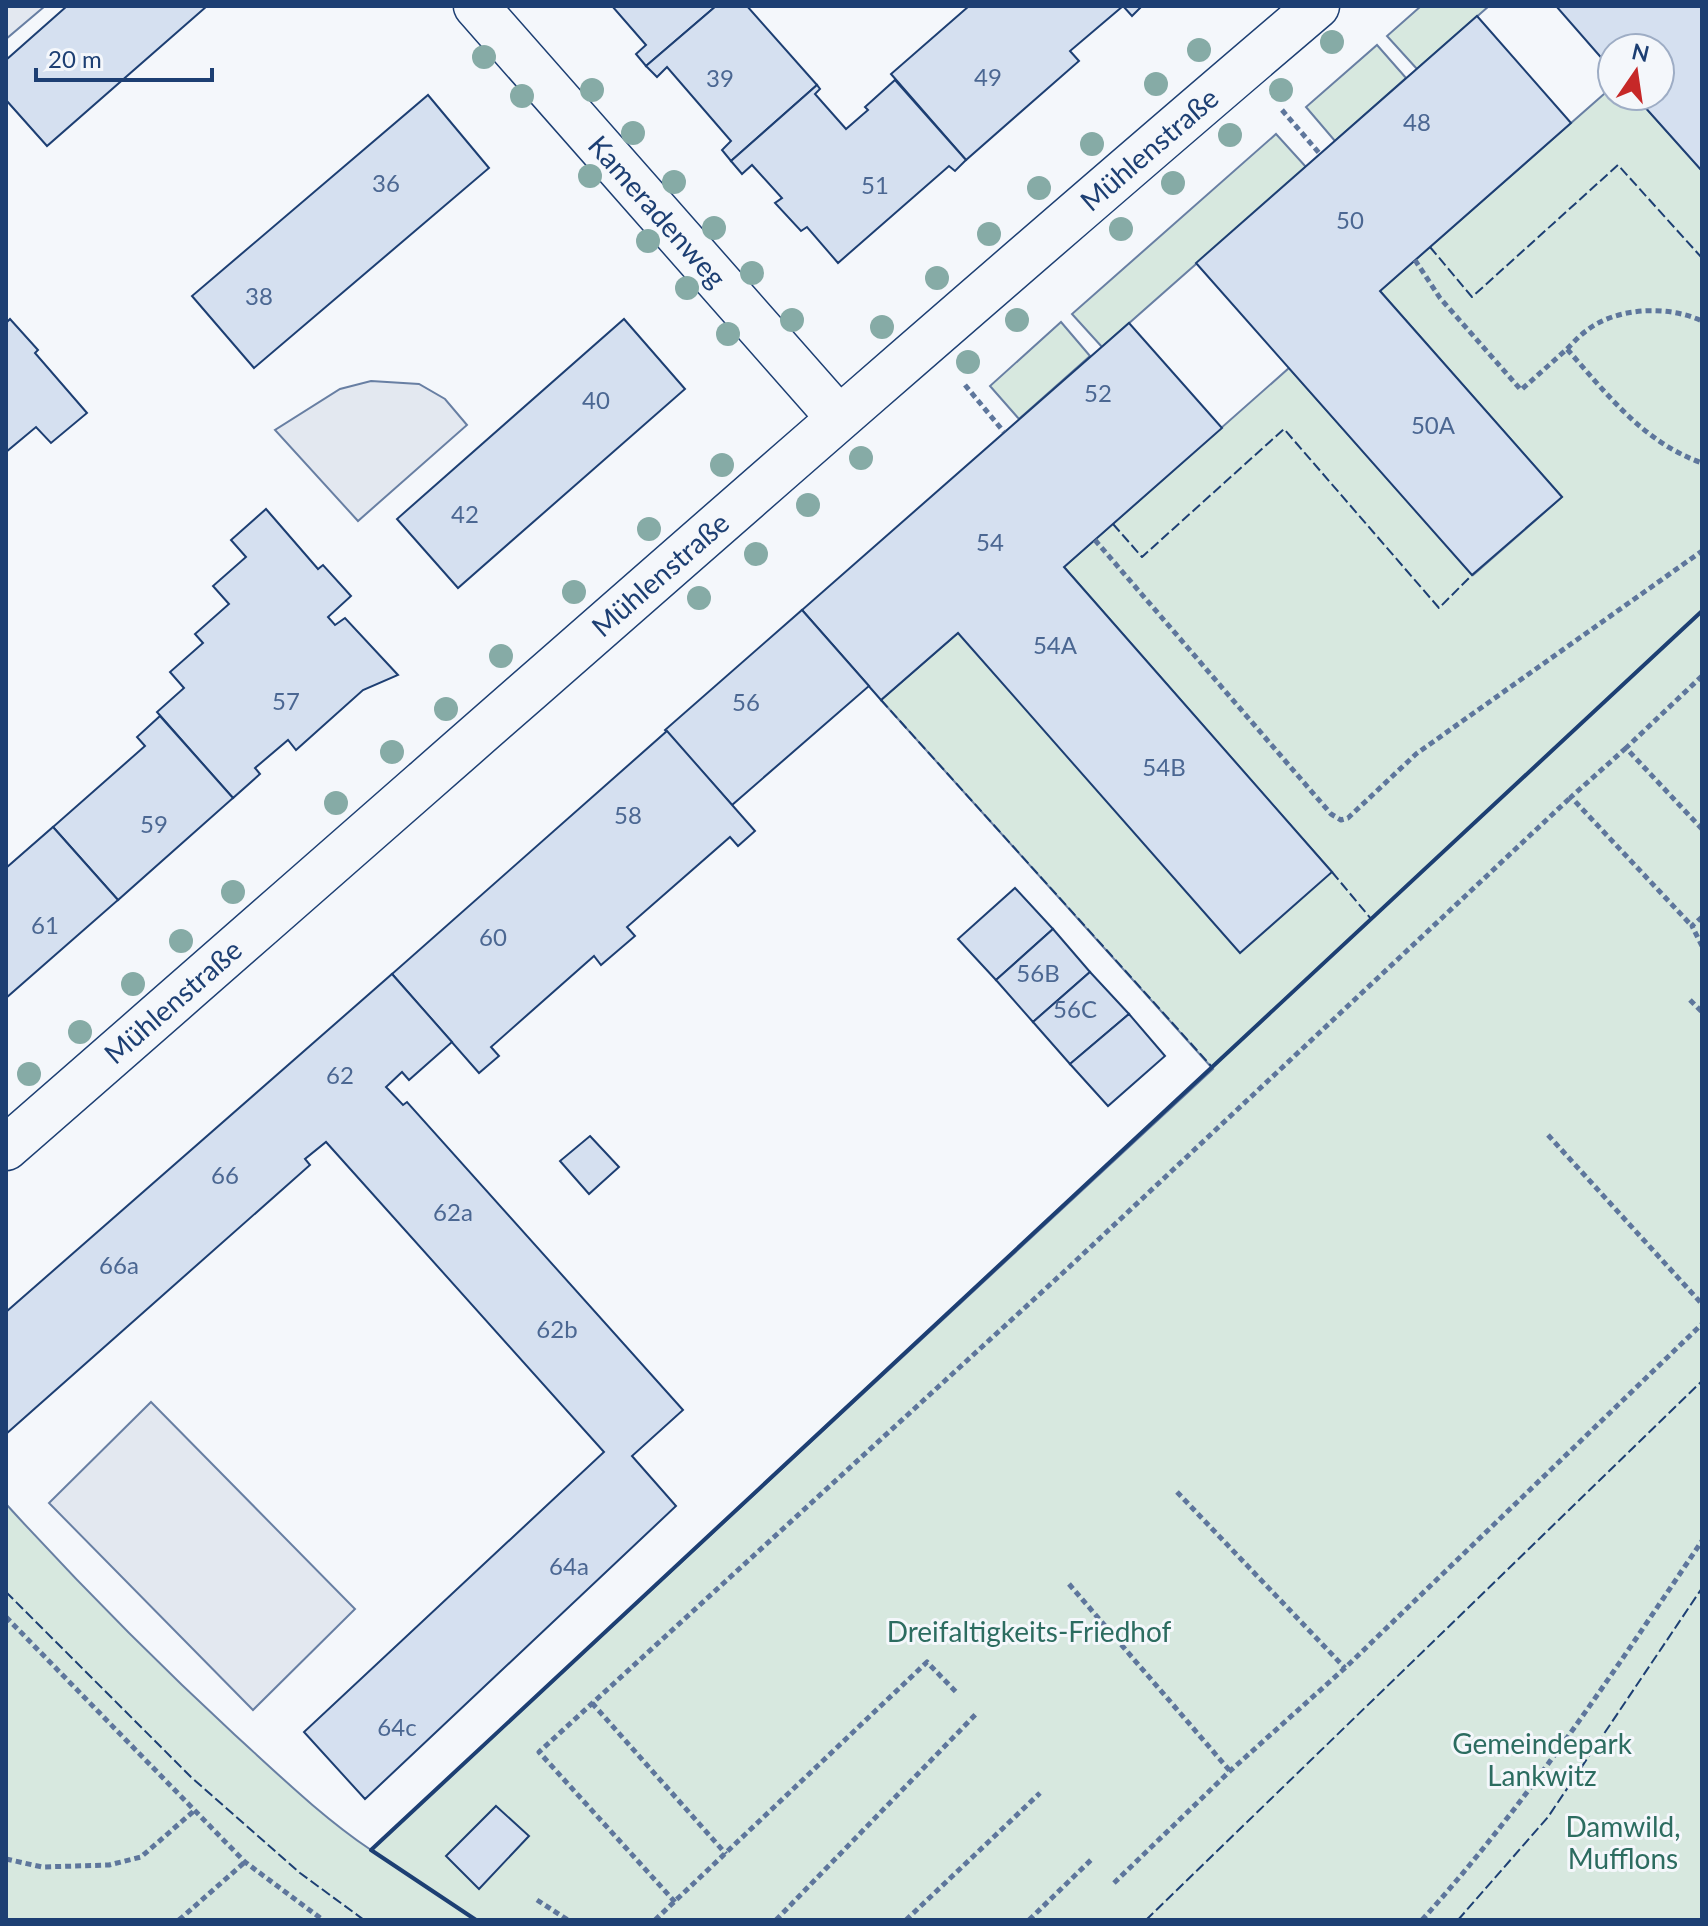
<svg xmlns="http://www.w3.org/2000/svg" width="1708" height="1926" font-family="Lato,sans-serif">
  <rect width="100%" height="100%" fill="#f4f7fb"/>
  <g fill="#d7e8df" stroke="#687fa3" stroke-width="2">
    <polygon points="1421,6 1489,6 1417,69 1387,36"/>
    <polygon points="1377,45 1406,78 1335,141 1306,107"/>
    <path d="M1612 87V96H1635L1702 171V1920H6V1504C79 1584 155 1661 235 1735 279 1775 322 1817 371 1850L1213 1069 881 700 958 633 1332 872 1064 567 1289 368 1473 575 1562 497 1380 291Z"/>
    <polygon points="1276,134 1306,167 1102,347 1072,314"/>
    <polygon points="1061,322 1090,356 1019,419 990,386"/>
  </g>
  <g fill="#e3e8f0" stroke="#687fa3" stroke-width="2">
    <polygon points="6,6 45,6 6,39"/>
    <polygon points="371,381 419,384 445,399 467,425 358,521 275,430 340,389"/>
    <polygon points="151,1402 355,1609 253,1710 49,1503"/>
  </g>
  <g fill="#d5e0f0" stroke="#1d3f73" stroke-width="2">
    <polygon points="67,6 207,6 47,146 6,100 6,60"/>
    <polygon points="612,6 716,6 646,66 636,54 646,45"/>
    <polygon points="716,6 747,6 817,85 731,161 722,150 731,141 667,67 657,77 646,66"/>
    <polygon points="969,6 1123,6 1070,51 1079,61 966,160 891,74"/>
    <polygon points="1123,6 1142,6 1132,16"/>
    <polygon points="1556,6 1702,6 1702,171 1635,96 1660,96 1660,48 1612,48 1612,70"/>
    <polygon points="1477,16 1571,123 1380,291 1562,497 1472,575 1196,263"/>
    <polygon points="895,80 966,160 955,171 949,166 838,263 807,227 801,231 775,203 782,198 752,165 742,174 731,161 817,85 820,89 815,94 846,129 868,110 865,107"/>
    <polygon points="428,95 489,168 254,368 192,296"/>
    <polygon points="10,319 38,350 35,353 87,413 51,443 36,427 6,452 6,323"/>
    <polygon points="624,319 685,389 458,588 397,519"/>
    <polygon points="1129,323 1222,428 1064,567 1332,872 1240,953 958,633 881,700 802,610"/>
    <polygon points="266,509 318,569 323,565 351,596 328,617 335,625 345,618 398,675 363,690 296,750 288,740 255,768 260,774 233,798 157,712 184,688 170,672 203,643 195,634 229,604 213,586 246,557 231,540"/>
    <polygon points="802,610 869,686 732,805 665,730"/>
    <polygon points="160,716 233,798 118,900 53,827 145,746 137,737"/>
    <polygon points="667,731 755,831 738,846 730,837 627,927 635,936 601,965 594,956 491,1047 499,1056 479,1073 392,974"/>
    <polygon points="53,827 118,900 6,998 6,868"/>
    <polygon points="1015,888 1053,929 996,980 958,939"/>
    <polygon points="1053,929 1090,972 1033,1022 996,980"/>
    <polygon points="1090,972 1129,1014 1070,1064 1033,1022"/>
    <polygon points="392,974 452,1042 409,1080 402,1072 386,1087 403,1105 407,1102 683,1410 632,1456 676,1506 365,1799 304,1732 604,1452 326,1142 305,1159 310,1165 6,1434 6,1312"/>
    <polygon points="1129,1014 1165,1056 1108,1106 1070,1064"/>
    <polygon points="590,1136 619,1167 589,1194 560,1161"/>
    <polygon points="496,1806 529,1836 479,1889 446,1856"/>
  </g>
  <g fill="none" stroke-linecap="round" stroke-linejoin="round">
    <g stroke="#1d3f73" stroke-width="47">
      <g id="minor">
        <path id="s1" d="M476 6 838 417"/>
        <path id="s2" d="M6 1148C443 767 876 382 1317 6"/>
      </g>
    </g>
    <g stroke="#5e769c" stroke-width="5" stroke-dasharray="6 4" stroke-linecap="butt">
      <polyline points="1282,110 1320,154"/>
      <path d="M1415 260 1440 298 1521 390 1567 349C1607 394 1643 442 1702 463"/>
      <path d="M1567 349C1573 343 1579 336 1586 331 1616 307 1668 305 1702 321"/>
      <polyline points="965,385 1004,432"/>
      <polyline points="1095,540 1331,814 1341,820 1348,818 1416,754 1702,551"/>
      <polyline points="1702,676 1626,748 1702,829"/>
      <polyline points="1626,748 1571,797 1692,926"/>
      <polyline points="1702,917 1692,926 1702,946"/>
      <polyline points="1690,1000 1702,1012"/>
      <polyline points="1548,1135 1702,1304"/>
      <polyline points="1177,1492 1345,1668"/>
      <polyline points="1069,1584 1230,1771"/>
      <polyline points="6,1617 245,1862 323,1920"/>
      <polyline points="592,1703 726,1854"/>
      <polyline points="6,1859 42,1867 109,1865 141,1857 195,1810"/>
      <polyline points="1114,1883 1230,1771 1345,1668 1702,1324"/>
      <polyline points="537,1900 568,1920"/>
      <polyline points="675,1902 539,1752 1066,1270 1571,797"/>
      <polyline points="179,1920 245,1862"/>
      <polyline points="655,1920 927,1662 956,1692"/>
      <polyline points="776,1920 976,1714"/>
      <polyline points="906,1920 1040,1793"/>
      <polyline points="1029,1920 1093,1858"/>
      <path d="M1422 1920C1528 1803 1614 1671 1702 1541"/>
    </g>
    <use href="#minor" stroke="#f4f7fb" stroke-width="44"/>
    <g stroke="#1d3f73" stroke-width="2" stroke-dasharray="10 4" stroke-linecap="butt">
      <polyline points="1430,247 1472,297 1618,165 1702,258"/>
      <polyline points="1113,524 1142,557 1284,429 1439,608 1472,575"/>
      <polyline points="881,700 1213,1068"/>
      <polyline points="1332,872 1372,920"/>
      <polyline points="6,1592 191,1777 300,1873 364,1920"/>
      <polyline points="1146,1920 1702,1381"/>
      <polyline points="1458,1920 1548,1817 1702,1588"/>
    </g>
    <polyline stroke="#1d3f73" stroke-width="4" points="476,1920 371,1850 1702,611"/>
  </g>
  <g fill="#86aba6">
    <circle cx="1332" cy="42" r="12"/>
    <circle cx="1199" cy="50" r="12"/>
    <circle cx="484" cy="57" r="12"/>
    <circle cx="1156" cy="84" r="12"/>
    <circle cx="592" cy="90" r="12"/>
    <circle cx="1281" cy="90" r="12"/>
    <circle cx="522" cy="96" r="12"/>
    <circle cx="633" cy="133" r="12"/>
    <circle cx="1230" cy="135" r="12"/>
    <circle cx="1092" cy="144" r="12"/>
    <circle cx="590" cy="176" r="12"/>
    <circle cx="674" cy="182" r="12"/>
    <circle cx="1173" cy="183" r="12"/>
    <circle cx="1039" cy="188" r="12"/>
    <circle cx="714" cy="228" r="12"/>
    <circle cx="1121" cy="229" r="12"/>
    <circle cx="989" cy="234" r="12"/>
    <circle cx="648" cy="241" r="12"/>
    <circle cx="752" cy="273" r="12"/>
    <circle cx="937" cy="278" r="12"/>
    <circle cx="687" cy="288" r="12"/>
    <circle cx="792" cy="320" r="12"/>
    <circle cx="1017" cy="320" r="12"/>
    <circle cx="882" cy="327" r="12"/>
    <circle cx="728" cy="334" r="12"/>
    <circle cx="968" cy="362" r="12"/>
    <circle cx="861" cy="458" r="12"/>
    <circle cx="722" cy="465" r="12"/>
    <circle cx="808" cy="505" r="12"/>
    <circle cx="649" cy="529" r="12"/>
    <circle cx="756" cy="554" r="12"/>
    <circle cx="574" cy="592" r="12"/>
    <circle cx="699" cy="598" r="12"/>
    <circle cx="501" cy="656" r="12"/>
    <circle cx="446" cy="709" r="12"/>
    <circle cx="392" cy="752" r="12"/>
    <circle cx="336" cy="803" r="12"/>
    <circle cx="233" cy="892" r="12"/>
    <circle cx="181" cy="941" r="12"/>
    <circle cx="133" cy="984" r="12"/>
    <circle cx="80" cy="1032" r="12"/>
    <circle cx="29" cy="1074" r="12"/>
  </g>
  <g text-anchor="middle" stroke-width="6" stroke-linejoin="round" paint-order="stroke">
    <g font-size="24" fill="#4b6792">
      <text x="988" y="86">49</text>
      <text x="720" y="87">39</text>
      <text x="1417" y="131">48</text>
      <text x="386" y="192">36</text>
      <text x="875" y="194">51</text>
      <text x="1350" y="229">50</text>
      <text x="259" y="305">38</text>
      <text x="1098" y="402">52</text>
      <text x="596" y="409">40</text>
      <text x="1433" y="434">50A</text>
      <text x="465" y="523">42</text>
      <text x="990" y="551">54</text>
      <text x="1055" y="654">54A</text>
      <text x="286" y="710">57</text>
      <text x="746" y="711">56</text>
      <text x="1164" y="776">54B</text>
      <text x="628" y="824">58</text>
      <text x="154" y="833">59</text>
      <text x="45" y="934">61</text>
      <text x="493" y="946">60</text>
      <text x="1038" y="982">56B</text>
      <text x="1075" y="1018">56C</text>
      <text x="340" y="1084">62</text>
      <text x="225" y="1184">66</text>
      <text x="453" y="1221">62a</text>
      <text x="119" y="1274">66a</text>
      <text x="557" y="1338">62b</text>
      <text x="569" y="1575">64a</text>
      <text x="397" y="1736">64c</text>
    </g>
    <g font-size="28" fill="#1d3f73" stroke="#f4f7fb">
      <text dy="10" stroke="none"><textPath href="#s2" startOffset="1518">Mühlenstraße</textPath></text>
      <text dy="10" stroke="none"><textPath href="#s1" startOffset="274">Kameradenweg</textPath></text>
      <text dy="10" stroke="none"><textPath href="#s2" startOffset="870">Mühlenstraße</textPath></text>
      <text dy="10" stroke="none"><textPath href="#s2" startOffset="222">Mühlenstraße</textPath></text>
    </g>
    <g font-size="28" fill="#2c6c60" stroke="#f4f7fb">
      <text x="1029" y="1642">Dreifaltigkeits-Friedhof</text>
      <text x="1542" y="1754">Gemeindepark<tspan x="1542" dy="32">Lankwitz</tspan></text>
      <text x="1623" y="1837">Damwild,<tspan x="1623" dy="32">Mufflons</tspan></text>
    </g>
  </g>
  <rect width="1708" height="1926" fill="none" stroke="#1d3f73" stroke-width="16"/>
  <g transform="translate(1636 72) rotate(13)"><circle r="38" fill="#f4f7fb" stroke="#9eadc5" stroke-width="2"/>
  <path d="M0-6L14 30L0 20L-14 30Z" fill="#c62828"/>
  <text y="-12" font-size="22" font-weight="bold" text-anchor="middle" fill="#1d3f73">N</text>
  </g>
  <path d="M36 68v12h176v-12" fill="none" stroke="#1d3f73" stroke-width="4"/>
  <text x="48" y="68" font-size="24" fill="#1d3f73" stroke="#f4f7fb" stroke-width="6" paint-order="stroke">20 m</text>
</svg>
